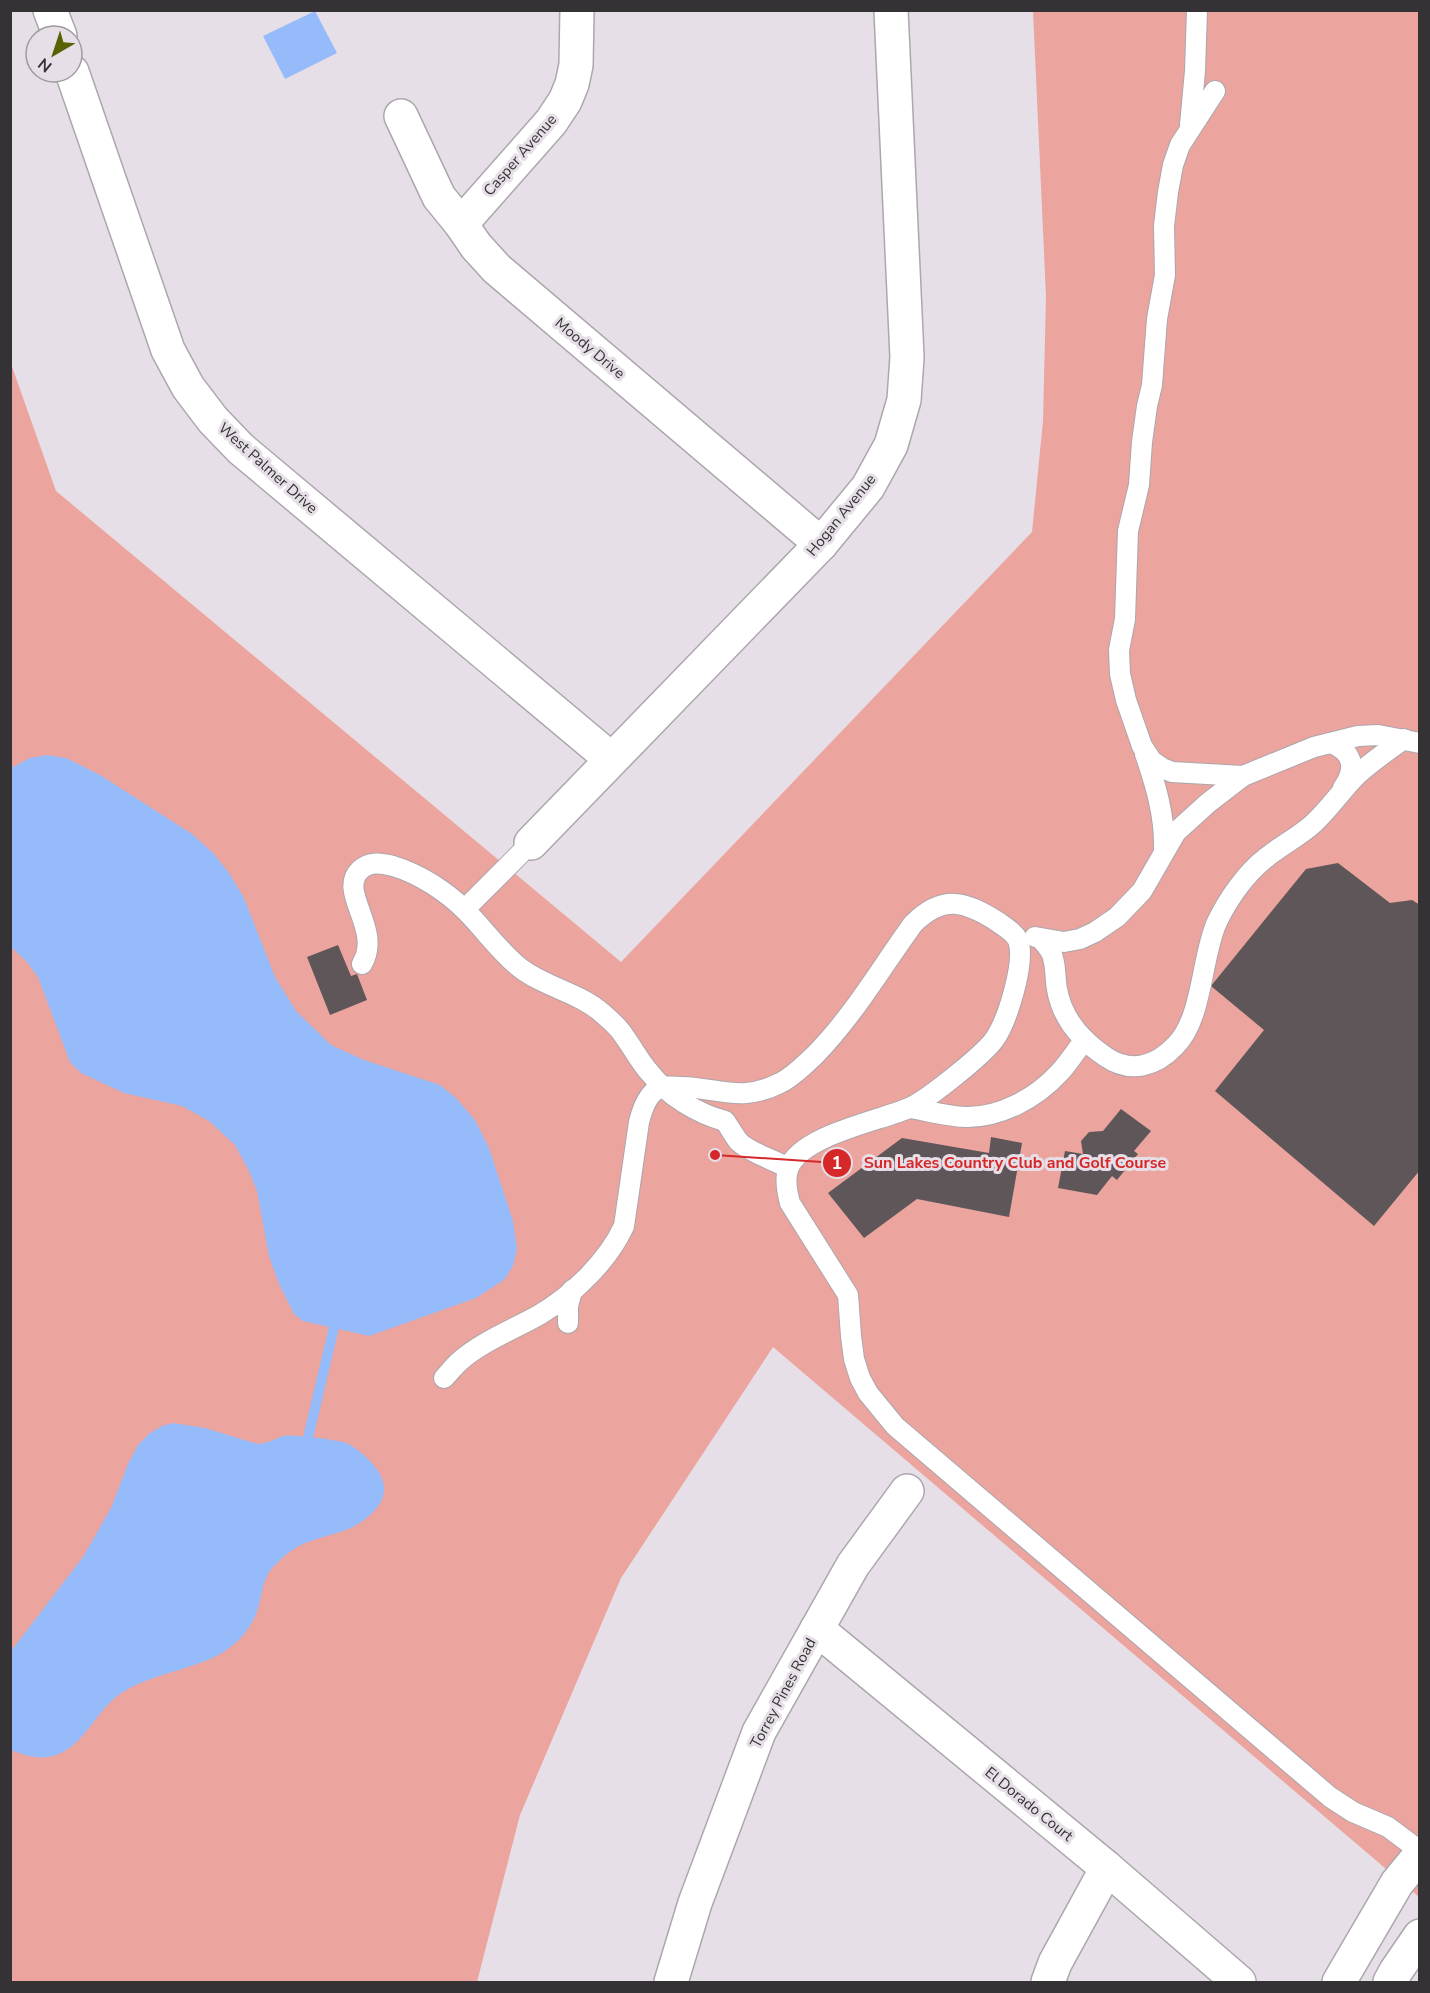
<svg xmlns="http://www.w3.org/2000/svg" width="1430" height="1993" font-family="'Nunito Sans',sans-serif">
  <rect width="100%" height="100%" fill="#e6dfe7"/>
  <polygon fill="#eba49e" points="1033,11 1419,11 1419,1897 773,1347 621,1578 520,1815 477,1982 11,1982 10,361 56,491 621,962 1032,532 1043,421 1046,296"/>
  <g fill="#95bbfa">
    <polygon points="315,11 337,53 285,79 263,36"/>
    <polygon points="47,755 66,758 100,775 192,834 213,853 229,873 244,898 275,977 296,1011 331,1045 364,1060 440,1085 456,1098 475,1120 489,1148 513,1221 517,1249 513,1266 504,1280 476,1298 369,1336 303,1321 294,1314 279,1284 269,1256 257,1191 248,1169 235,1145 209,1121 182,1106 124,1093 81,1073 70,1062 38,977 26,961 11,947 11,768 30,758"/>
    <path d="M173 1423 205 1428 258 1444C270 1443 275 1438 284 1436 291 1434 335 1440 343 1442 353 1445 362 1453 369 1460 390 1482 390 1500 364 1520 345 1535 319 1535 297 1547 290 1551 282 1558 276 1564 261 1577 263 1597 256 1614 252 1624 244 1636 235 1643 209 1669 153 1671 120 1694 96 1711 86 1742 59 1754 42 1761 26 1756 11 1750V1651L83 1557 111 1508 128 1464 138 1445 150 1433 162 1426Z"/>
  </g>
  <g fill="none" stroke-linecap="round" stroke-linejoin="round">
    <polyline stroke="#95bbfa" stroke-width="10" points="308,1438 334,1327"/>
  </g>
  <g fill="#5f5659">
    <polygon points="1338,863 1390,903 1412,900 1420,905 1420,1170 1374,1226 1215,1091 1264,1030 1211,986 1306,869"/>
    <polygon points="338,945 351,976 357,974 367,1000 330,1015 307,957"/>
    <polygon points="1121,1109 1151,1131 1134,1151 1138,1154 1117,1180 1112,1176 1097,1195 1058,1188 1065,1151 1083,1154 1081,1141 1089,1132 1103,1131"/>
    <polygon points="991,1137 1022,1143 1009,1217 917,1199 864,1238 828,1193 902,1138 989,1153"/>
  </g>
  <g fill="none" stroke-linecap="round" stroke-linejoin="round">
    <g stroke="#aca6ad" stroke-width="22">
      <g id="lane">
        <polyline points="1215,91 1180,145 1173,165 1168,192 1164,226 1165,275 1157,319 1152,385 1147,406 1142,442 1139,485 1128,531 1125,619 1119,650 1120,674 1126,700 1142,746 1152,761 1162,768 1172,772 1243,776"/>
        <polyline points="1190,125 1195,71 1197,10"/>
        <path d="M1331 743C1353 752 1357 768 1343 788"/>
        <path d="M1145 754C1156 786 1165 816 1164 850"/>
        <polyline points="465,909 531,843"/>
        <polyline points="1035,937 1064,942 1080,939 1095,932 1117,917 1142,891 1176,832 1208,803 1243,776 1314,747 1358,736 1378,735 1420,743"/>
        <path d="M1041 939C1045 944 1052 951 1053 958 1056 968 1055 979 1057 989 1062 1019 1082 1041 1106 1057 1131 1074 1156 1066 1175 1046 1203 1019 1201 957 1217 922 1228 899 1246 873 1267 857 1282 845 1300 836 1314 823 1330 808 1342 790 1357 775 1371 762 1387 751 1404 739"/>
        <path d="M362 964C383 929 337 892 360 870 370 861 381 863 393 866 420 874 447 892 466 911 484 929 499 951 519 967 542 986 580 993 602 1013 610 1020 619 1027 624 1036 633 1048 640 1062 650 1073 667 1095 698 1114 725 1121 730 1128 734 1136 739 1142 752 1154 773 1159 788 1168"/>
        <path d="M910 1108C928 1111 946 1116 965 1117 1000 1118 1036 1098 1059 1073 1069 1063 1076 1050 1085 1040"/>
        <polyline points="568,1323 568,1306 572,1290"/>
        <path d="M444 1378C449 1373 454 1366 460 1361 481 1342 514 1329 539 1315 573 1295 608 1261 624 1226L639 1122C642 1110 648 1090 663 1087 669 1086 676 1087 682 1087 720 1088 741 1103 780 1083 793 1077 804 1065 815 1055 854 1015 881 968 913 924 943 894 965 901 998 922 1005 927 1014 932 1018 940 1026 962 1007 1022 994 1040 982 1056 927 1100 909 1108 879 1121 803 1135 789 1167 784 1178 787 1192 790 1203L848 1295 851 1336 854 1359 860 1378 868 1393 895 1426 1330 1797 1353 1812 1388 1827 1420 1851"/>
      </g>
    </g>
    <g stroke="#aca6ad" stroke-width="36">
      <g id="street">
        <polyline points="50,10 60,36"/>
        <polyline points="72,72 168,350 188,387 213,420 241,449 611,759"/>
        <polyline points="401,116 439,197 461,224 476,246 497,269 821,544"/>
        <polyline points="461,224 551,122 565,101 572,84 576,65 577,10"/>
        <polyline points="531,843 821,544 868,487 891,445 904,400 907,357 891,10"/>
        <polyline points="817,1629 1107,1868 1239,1982"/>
        <polyline points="671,1982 695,1903 759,1732 853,1565 907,1491"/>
        <polyline points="1048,1982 1055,1963 1107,1868"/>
        <polyline points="1339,1982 1397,1883 1420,1855"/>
        <polyline points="1390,1982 1396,1971 1420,1936"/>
      </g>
    </g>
    <use href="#lane" stroke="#fff" stroke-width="20"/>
    <use href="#street" stroke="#fff" stroke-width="33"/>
  </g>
  <g text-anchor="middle" stroke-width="6" stroke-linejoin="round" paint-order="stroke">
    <g font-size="15" fill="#353235" stroke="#e6dfe7">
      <text transform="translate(520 155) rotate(-49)" y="5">Casper Avenue</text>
      <text transform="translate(590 348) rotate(40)" y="5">Moody Drive</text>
      <text transform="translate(268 468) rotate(42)" y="5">West Palmer Drive</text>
      <text transform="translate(841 515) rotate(-51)" y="5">Hogan Avenue</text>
      <text transform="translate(783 1693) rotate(-62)" y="5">Torrey Pines Road</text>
      <text transform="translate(1029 1804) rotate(39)" y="5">El Dorado Court</text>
    </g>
  </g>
  <path fill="none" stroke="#d62828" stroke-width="2" d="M715 1155L837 1163"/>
  <g fill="#d62828" stroke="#e6dfe7" stroke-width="2">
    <circle cx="715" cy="1155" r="6"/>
    <circle cx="837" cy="1163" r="15"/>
  </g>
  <g font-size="18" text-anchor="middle" font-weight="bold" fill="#fff">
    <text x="837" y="1169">1</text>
  </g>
  <g font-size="16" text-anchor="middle" font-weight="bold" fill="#d62828" stroke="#e6dfe7" stroke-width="6" stroke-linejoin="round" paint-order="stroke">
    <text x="1015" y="1168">Sun Lakes Country Club and Golf Course</text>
  </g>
  <rect width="1430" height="1993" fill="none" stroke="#353235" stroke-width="24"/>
  <g transform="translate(54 54) rotate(219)"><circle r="28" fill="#e6dfe7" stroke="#9f9aa0" stroke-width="1.5"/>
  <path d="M0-4.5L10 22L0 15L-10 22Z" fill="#576203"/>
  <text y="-9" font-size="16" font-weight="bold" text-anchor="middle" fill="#353235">N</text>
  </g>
</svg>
